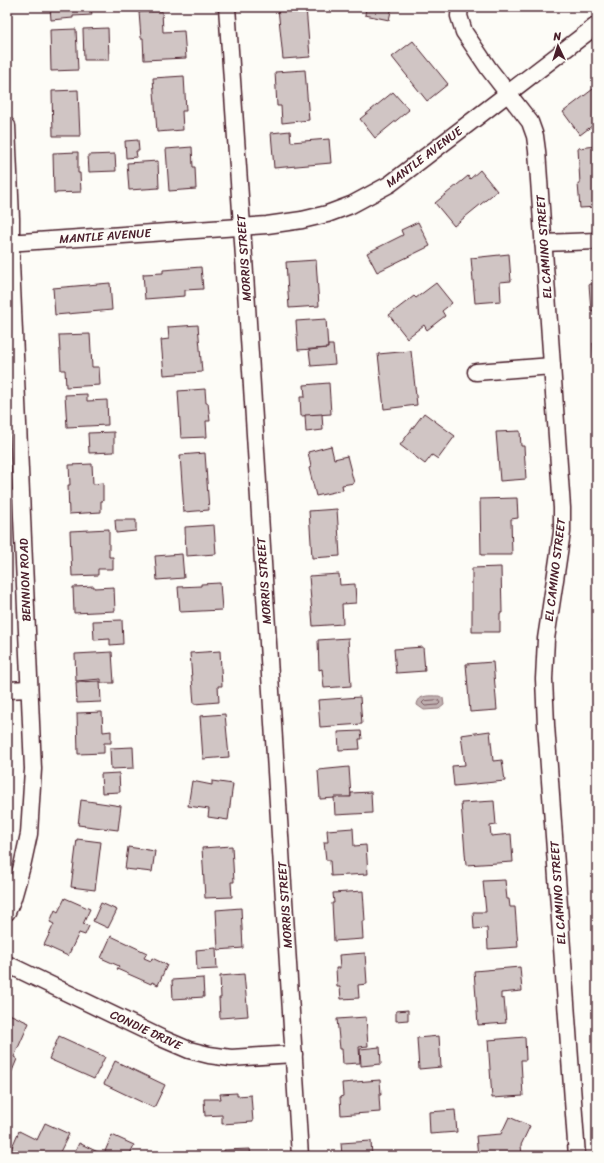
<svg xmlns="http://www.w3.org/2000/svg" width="604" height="1163" font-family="Sriracha,sans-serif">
  <rect width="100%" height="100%" fill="#fdfcf7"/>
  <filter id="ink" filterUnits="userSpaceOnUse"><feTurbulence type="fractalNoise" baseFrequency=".025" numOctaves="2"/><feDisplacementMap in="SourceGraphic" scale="8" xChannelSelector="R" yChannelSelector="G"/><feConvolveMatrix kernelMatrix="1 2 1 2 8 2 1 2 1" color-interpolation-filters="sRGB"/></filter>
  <g filter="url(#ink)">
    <path fill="#c0b1b1" stroke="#91777b" d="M439 696 443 698 444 705 439 709 424 710 417 705C418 694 430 696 439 696Z"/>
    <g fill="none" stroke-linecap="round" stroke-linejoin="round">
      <polygon stroke="#795961" stroke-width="1" points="438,700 440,703 438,705 425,706 422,703 424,701"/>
    </g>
    <g fill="#d0c5c4" stroke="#4a1f2b">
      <polygon points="50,7 91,7 92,15 73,16 73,18 51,20"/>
      <polygon points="293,7 306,7 310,57 283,59 278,8"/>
      <polygon points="366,7 392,7 389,20 365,15"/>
      <polygon points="162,11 163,32 184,31 186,58 144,60 143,38 141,38 139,12"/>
      <polygon points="108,28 109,60 84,60 83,29"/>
      <polygon points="76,29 78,70 51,71 50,30"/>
      <polygon points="413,41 448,84 427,101 392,57"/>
      <polygon points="305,70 309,120 282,123 281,106 277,106 275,72"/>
      <polygon points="184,76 186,111 182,111 183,130 157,132 153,78"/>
      <polygon points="597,86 597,122 580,135 563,112"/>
      <polygon points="78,90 80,136 53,136 52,91"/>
      <polygon points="393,92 409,110 375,138 360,119"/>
      <polygon points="290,131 291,142 329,139 331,163 274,168 271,133"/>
      <polygon points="138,140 139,151 136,151 137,157 126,158 125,141"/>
      <polygon points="597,146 597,207 580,208 578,184 580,184 578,148"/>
      <polygon points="192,147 193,167 195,167 196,189 169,191 166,149"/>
      <polygon points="78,152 78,173 80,173 81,192 54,193 53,153"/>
      <polygon points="115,154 116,171 89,172 88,155"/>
      <polygon points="158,161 159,188 129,190 127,163"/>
      <polygon points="480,170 497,191 454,226 435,203 468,176 470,179"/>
      <polygon points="418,222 430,246 377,272 367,253 403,235 401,230"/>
      <polygon points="509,254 511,281 500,282 501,301 475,303 471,258"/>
      <polygon points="316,260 319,306 289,308 286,262"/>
      <polygon points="201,267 203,289 185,290 185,296 145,299 143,274 163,273 163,270"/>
      <polygon points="110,283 112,310 55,315 53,288"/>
      <polygon points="436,283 452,303 442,311 445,316 427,330 424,325 407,338 389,315 414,296 416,298"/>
      <polygon points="589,284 597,284 597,310 591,311"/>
      <polygon points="326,319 328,348 298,350 296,321"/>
      <polygon points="198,325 202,372 164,375 161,340 169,339 168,327"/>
      <polygon points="90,334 92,367 99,367 100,385 66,387 65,370 61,370 59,335"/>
      <polygon points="593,343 597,343 597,369 594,369"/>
      <polygon points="328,345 333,345 335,364 311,366 309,350 328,348"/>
      <polygon points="411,351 417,405 384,409 378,354"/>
      <polygon points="329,383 331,414 301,416 300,397 305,397 304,385"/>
      <polygon points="205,389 206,403 208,403 210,421 206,421 207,437 181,438 178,391"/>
      <polygon points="87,394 87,401 107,400 108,425 67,427 65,395"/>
      <polygon points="424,413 455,436 438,459 432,455 425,464 400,445"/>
      <polygon points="322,414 323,430 306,432 305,415"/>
      <polygon points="520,431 521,446 524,446 526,479 500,481 496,432"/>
      <polygon points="114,432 114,452 89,453 88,433"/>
      <polygon points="331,446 334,459 347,456 354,483 342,485 343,490 316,496 309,468 311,467 308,452"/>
      <polygon points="205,453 209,510 184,512 180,455"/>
      <polygon points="92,464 93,484 103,483 103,501 101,501 101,512 69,514 68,485 70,485 69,465"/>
      <polygon points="517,498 518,518 511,519 512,555 481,555 480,499"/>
      <polygon points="337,509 340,556 312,558 309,511"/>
      <polygon points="115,520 136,520 136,531 116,533"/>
      <polygon points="214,525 216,554 186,556 185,527"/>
      <polygon points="109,529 109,557 113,557 113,569 98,569 98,575 72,576 70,531"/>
      <polygon points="182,554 184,578 157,580 155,556"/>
      <polygon points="501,567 502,613 500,613 500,632 472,632 472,568"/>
      <polygon points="339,574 340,585 355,584 356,603 342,604 343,624 313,626 309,576"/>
      <polygon points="220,583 222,610 180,612 178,587 201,586 201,584"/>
      <polygon points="94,586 94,588 114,587 115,611 74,613 73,587"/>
      <polygon points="122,620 123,644 110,645 110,639 94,640 93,621"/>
      <polygon points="597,637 597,671 596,671 593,638"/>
      <polygon points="348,638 351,686 324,688 322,669 319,670 318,640"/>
      <polygon points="423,647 425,671 396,673 394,649"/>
      <polygon points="220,651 222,686 218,686 219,702 194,704 190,653"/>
      <polygon points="112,652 114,683 101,683 101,679 76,681 75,654"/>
      <polygon points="493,662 497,710 470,712 466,664"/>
      <polygon points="100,681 101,702 77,703 76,682"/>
      <polygon points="360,697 362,724 320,727 318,700"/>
      <polygon points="102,712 103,732 111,731 111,743 104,743 104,753 78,754 77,713"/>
      <polygon points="225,714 229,757 203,759 200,716"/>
      <polygon points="361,731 362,739 359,739 360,749 339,750 338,732"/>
      <polygon points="490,731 493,761 502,760 505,781 454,786 452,766 465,765 461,735"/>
      <polygon points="133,747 134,768 111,769 110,748"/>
      <polygon points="349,767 351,797 320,799 318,770"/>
      <polygon points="119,773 120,792 102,793 101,774"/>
      <polygon points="192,781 212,785 212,781 233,784 228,820 208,817 209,809 188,806"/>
      <polygon points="371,792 372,813 335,815 334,797 351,797 351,793"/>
      <polygon points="81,800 121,806 118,830 78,825"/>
      <polygon points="494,801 496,825 490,826 491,836 511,834 513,862 466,865 461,803"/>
      <polygon points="353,828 354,846 366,845 368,874 331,876 330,860 326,860 324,842 328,842 327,830"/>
      <polygon points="77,839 101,842 95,890 71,887"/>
      <polygon points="232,846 234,882 231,882 232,897 205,898 202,848"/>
      <polygon points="128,847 155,851 152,872 125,869"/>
      <polygon points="505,880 507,899 509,899 510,907 515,907 518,947 488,949 487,928 474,929 473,912 486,912 483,881"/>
      <polygon points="363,891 365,921 362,921 363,939 334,941 332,903 334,903 333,893"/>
      <polygon points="65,898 90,909 83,924 89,926 85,935 79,933 68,956 44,945 54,924 50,922 55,910 58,912"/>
      <polygon points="101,903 117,910 108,928 93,921"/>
      <polygon points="241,908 243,948 218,950 216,910"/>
      <polygon points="111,936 147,953 144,958 151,961 152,958 167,965 158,985 152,982 151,984 117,969 119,966 101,958"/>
      <polygon points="216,948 217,969 197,970 196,950"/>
      <polygon points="365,953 367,984 358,985 359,998 341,999 340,987 337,987 336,968 340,968 339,955"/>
      <polygon points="520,967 522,991 501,993 501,999 504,998 506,1023 478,1025 474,971"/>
      <polygon points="244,974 248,1016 220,1018 219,998 221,998 220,976"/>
      <polygon points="203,978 204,997 173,999 172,980"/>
      <polygon points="408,1010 408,1020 396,1021 396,1011"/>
      <polygon points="7,1013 29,1023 14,1057 17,1059 10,1076 7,1075"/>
      <polygon points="366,1017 368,1046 359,1047 360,1063 343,1064 342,1049 340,1049 337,1019"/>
      <polygon points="59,1036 105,1057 94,1079 49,1059"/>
      <polygon points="439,1036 441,1067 419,1069 417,1038"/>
      <polygon points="525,1037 526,1060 521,1060 523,1096 492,1098 488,1040"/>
      <polygon points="380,1047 381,1064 361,1066 360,1049"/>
      <polygon points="115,1061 165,1085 154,1108 104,1084"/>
      <polygon points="380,1080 381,1095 379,1095 380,1112 341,1115 340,1097 343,1096 342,1083"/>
      <polygon points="237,1093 237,1096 251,1095 253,1122 222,1124 222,1115 205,1116 204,1099 221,1099 220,1094"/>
      <polygon points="455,1110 457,1132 430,1134 429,1112"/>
      <polygon points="509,1117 530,1126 521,1145 522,1156 478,1156 476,1136 501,1134"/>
      <polygon points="45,1123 69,1134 58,1156 8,1156 19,1131 37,1140"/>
      <polygon points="112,1135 134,1145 129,1156 103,1156"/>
      <polygon points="371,1141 372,1156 342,1156 341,1143"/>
      <polygon points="79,1143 100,1153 99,1156 73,1156"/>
      <polygon points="250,1149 251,1156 225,1156 224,1150"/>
    </g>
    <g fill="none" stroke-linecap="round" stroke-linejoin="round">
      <g stroke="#4a1f2b" stroke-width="11">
        <polyline id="service" points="7,495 21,494"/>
      </g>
      <g stroke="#4a1f2b" stroke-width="19">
        <g id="minor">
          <polyline points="227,7 242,226 300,1156"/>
          <polyline points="460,7 459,16 464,32 489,69 530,122 535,136 537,151 562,508 562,532 556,573 546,639 544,679 546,725 577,1156"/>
          <polyline points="7,126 11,219 11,263 33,769 29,834 22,866 13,898 7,912"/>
          <polyline points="7,243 267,225 302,220 327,214 351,205 390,184 597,25"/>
          <polyline points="543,243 597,241"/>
          <polyline points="476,372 552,366"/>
          <polyline points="7,690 29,689"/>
          <polyline points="7,964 161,1038 189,1050 209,1055 231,1058 294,1054"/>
        </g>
      </g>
      <use href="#service" stroke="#fdfcf7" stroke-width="8"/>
      <use href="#minor" stroke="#fdfcf7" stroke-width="16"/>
    </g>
  </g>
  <g text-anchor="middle" stroke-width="3" stroke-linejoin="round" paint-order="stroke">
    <g font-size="12" fill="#4a1f2b" stroke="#fdfcf7">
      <text transform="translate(424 157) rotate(-37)" y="4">MANTLE AVENUE</text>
      <text transform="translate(105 236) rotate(-4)" y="4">MANTLE AVENUE</text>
      <text transform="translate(544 247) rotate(-94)" y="4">EL CAMINO STREET</text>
      <text transform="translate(244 258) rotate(-94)" y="4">MORRIS STREET</text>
      <text transform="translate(555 570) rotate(-83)" y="4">EL CAMINO STREET</text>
      <text transform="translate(25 580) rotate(-92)" y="4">BENNION ROAD</text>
      <text transform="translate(264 581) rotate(-94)" y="4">MORRIS STREET</text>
      <text transform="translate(558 893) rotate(-94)" y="4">EL CAMINO STREET</text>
      <text transform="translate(285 905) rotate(-94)" y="4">MORRIS STREET</text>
      <text transform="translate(146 1030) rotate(25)" y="4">CONDIE DRIVE</text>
    </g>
  </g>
  <rect width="604" height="1163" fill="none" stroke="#fdfcf7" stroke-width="24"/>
  <rect x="12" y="12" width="580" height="1139" fill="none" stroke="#4a1f2b" stroke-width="1.5" filter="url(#ink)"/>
  <g transform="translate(558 46) rotate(356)" stroke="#fdfcf7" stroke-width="3" paint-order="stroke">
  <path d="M0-3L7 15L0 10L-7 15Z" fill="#4a1f2b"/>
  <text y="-6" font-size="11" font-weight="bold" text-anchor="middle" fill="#4a1f2b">N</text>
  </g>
</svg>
